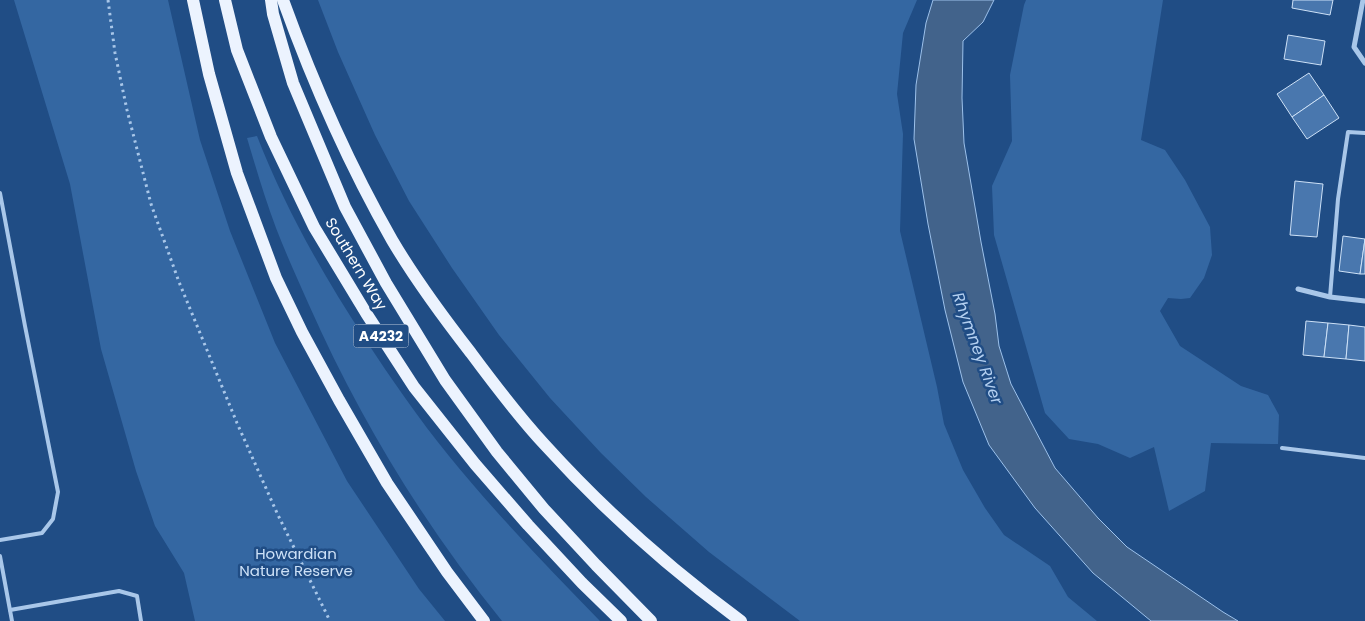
<svg xmlns="http://www.w3.org/2000/svg" width="1365" height="621" font-family="Poppins,sans-serif">
  <rect width="100%" height="100%" fill="#204d85"/>
  <g fill="#3467a2">
    <polygon points="14,0 168,0 200,140 230,231 275,343 347,481 419,589 445,621 195,621 184,573 155,526 136,471 101,349 70,184"/>
    <polygon points="318,0 917,0 903,33 897,94 903,134 900,231 937,387 944,424 963,470 985,508 1004,535 1050,566 1068,597 1097,621 800,621 709,552 646,497 601,453 550,398 499,335 452,268 409,201 375,135 338,52"/>
    <polygon points="1026,0 1163,0 1141,140 1165,150 1185,180 1210,227 1212,255 1204,278 1190,298 1181,299 1168,298 1160,311 1180,346 1241,386 1268,395 1279,415 1278,444 1211,443 1205,491 1169,511 1154,447 1130,458 1098,444 1069,439 1045,413 994,235 992,186 1012,141 1010,75 1024,5"/>
    <path d="M257 136C285 208 323 275 365 339 392 380 419 419 449 456 496 514 548 567 600 621H502C424 525 359 418 309 305 298 280 286 254 276 228 265 199 256 168 247 138Z"/>
  </g>
  <polygon fill="#42638b" stroke="#9cc1eb" points="933,0 994,0 983,22 963,41 962,98 964,143 981,242 995,314 999,346 1011,384 1055,468 1098,518 1127,547 1223,612 1238,621 1151,621 1093,573 1035,508 989,445 963,382 945,310 928,224 914,139 916,85 926,23"/>
  <g fill="#4977ae" stroke="#cde1f7">
    <polygon points="1293,0 1333,0 1330,15 1292,8"/>
    <polygon points="1288,35 1325,41 1321,65 1284,59"/>
    <polygon points="1309,73 1324,95 1292,117 1277,94"/>
    <polygon points="1324,95 1339,118 1307,139 1292,117"/>
    <polygon points="1295,181 1323,184 1317,237 1290,235"/>
    <polygon points="1343,236 1365,239 1360,274 1339,271"/>
    <polygon points="1365,239 1365,274 1360,274"/>
    <polygon points="1306,321 1328,323 1324,357 1303,355"/>
    <polygon points="1328,323 1349,325 1346,359 1324,357"/>
    <polygon points="1349,325 1365,327 1365,361 1346,359"/>
  </g>
  <g fill="none" stroke-linecap="round" stroke-linejoin="round">
    <polyline stroke="#a9c7e9" stroke-width="3" stroke-dasharray="2.5 4" stroke-linecap="butt" points="108,0 115,53 127,110 151,204 179,282 237,423 277,513 330,621"/>
    <g stroke="#a9c7e9" stroke-width="4">
      <polyline points="0,193 25,326 58,492 53,519 42,533 0,540"/>
      <polyline points="1330,297 1338,199 1348,132 1365,133"/>
      <polyline points="1282,448 1365,458"/>
      <polyline points="0,556 12,621"/>
      <polyline points="10,610 119,591 137,596 141,621"/>
    </g>
    <g stroke="#a9c7e9" stroke-width="5">
      <polyline points="1363,0 1354,47 1365,63"/>
      <polyline points="1298,289 1330,297 1365,301"/>
    </g>
    <g stroke="#ecf3fe" stroke-width="12">
      <polyline points="193,0 209,74 237,173 276,278 302,332 339,400 387,483 447,572 484,621"/>
      <polyline points="225,0 237,50 271,137 314,227 366,313 414,387 475,464 528,525 582,583 621,621"/>
      <polyline points="271,0 273,14 293,83 345,207 386,283 445,380 497,452 544,509 596,565 651,621"/>
      <path d="M283 0C313 83 348 163 392 240 415 279 443 317 471 353 494 384 518 416 545 445 604 510 670 569 741 621"/>
    </g>
  </g>
  <g text-anchor="middle" stroke-width="5" stroke-linejoin="round" paint-order="stroke">
    <rect fill="#204d85" stroke="#bccada" stroke-width="1" x="353.5" y="324.5" width="55" height="23" rx="4"/>
    <g font-size="14" font-weight="bold" fill="#fff">
      <text x="381" y="341">A4232</text>
    </g>
    <g font-size="15" fill="#fff" stroke="#204d85">
      <text transform="translate(356 264) rotate(59)" y="5">Southern Way</text>
    </g>
    <g font-size="15" fill="#cde1f7" stroke="#204d85">
      <text x="296" y="559">Howardian<tspan x="296" dy="17">Nature Reserve</tspan></text>
    </g>
    <g font-size="16" font-style="italic" fill="#b4d0f1" stroke="#204d85">
      <text transform="translate(978 348) rotate(70)" y="6">Rhymney River</text>
    </g>
  </g>
</svg>
